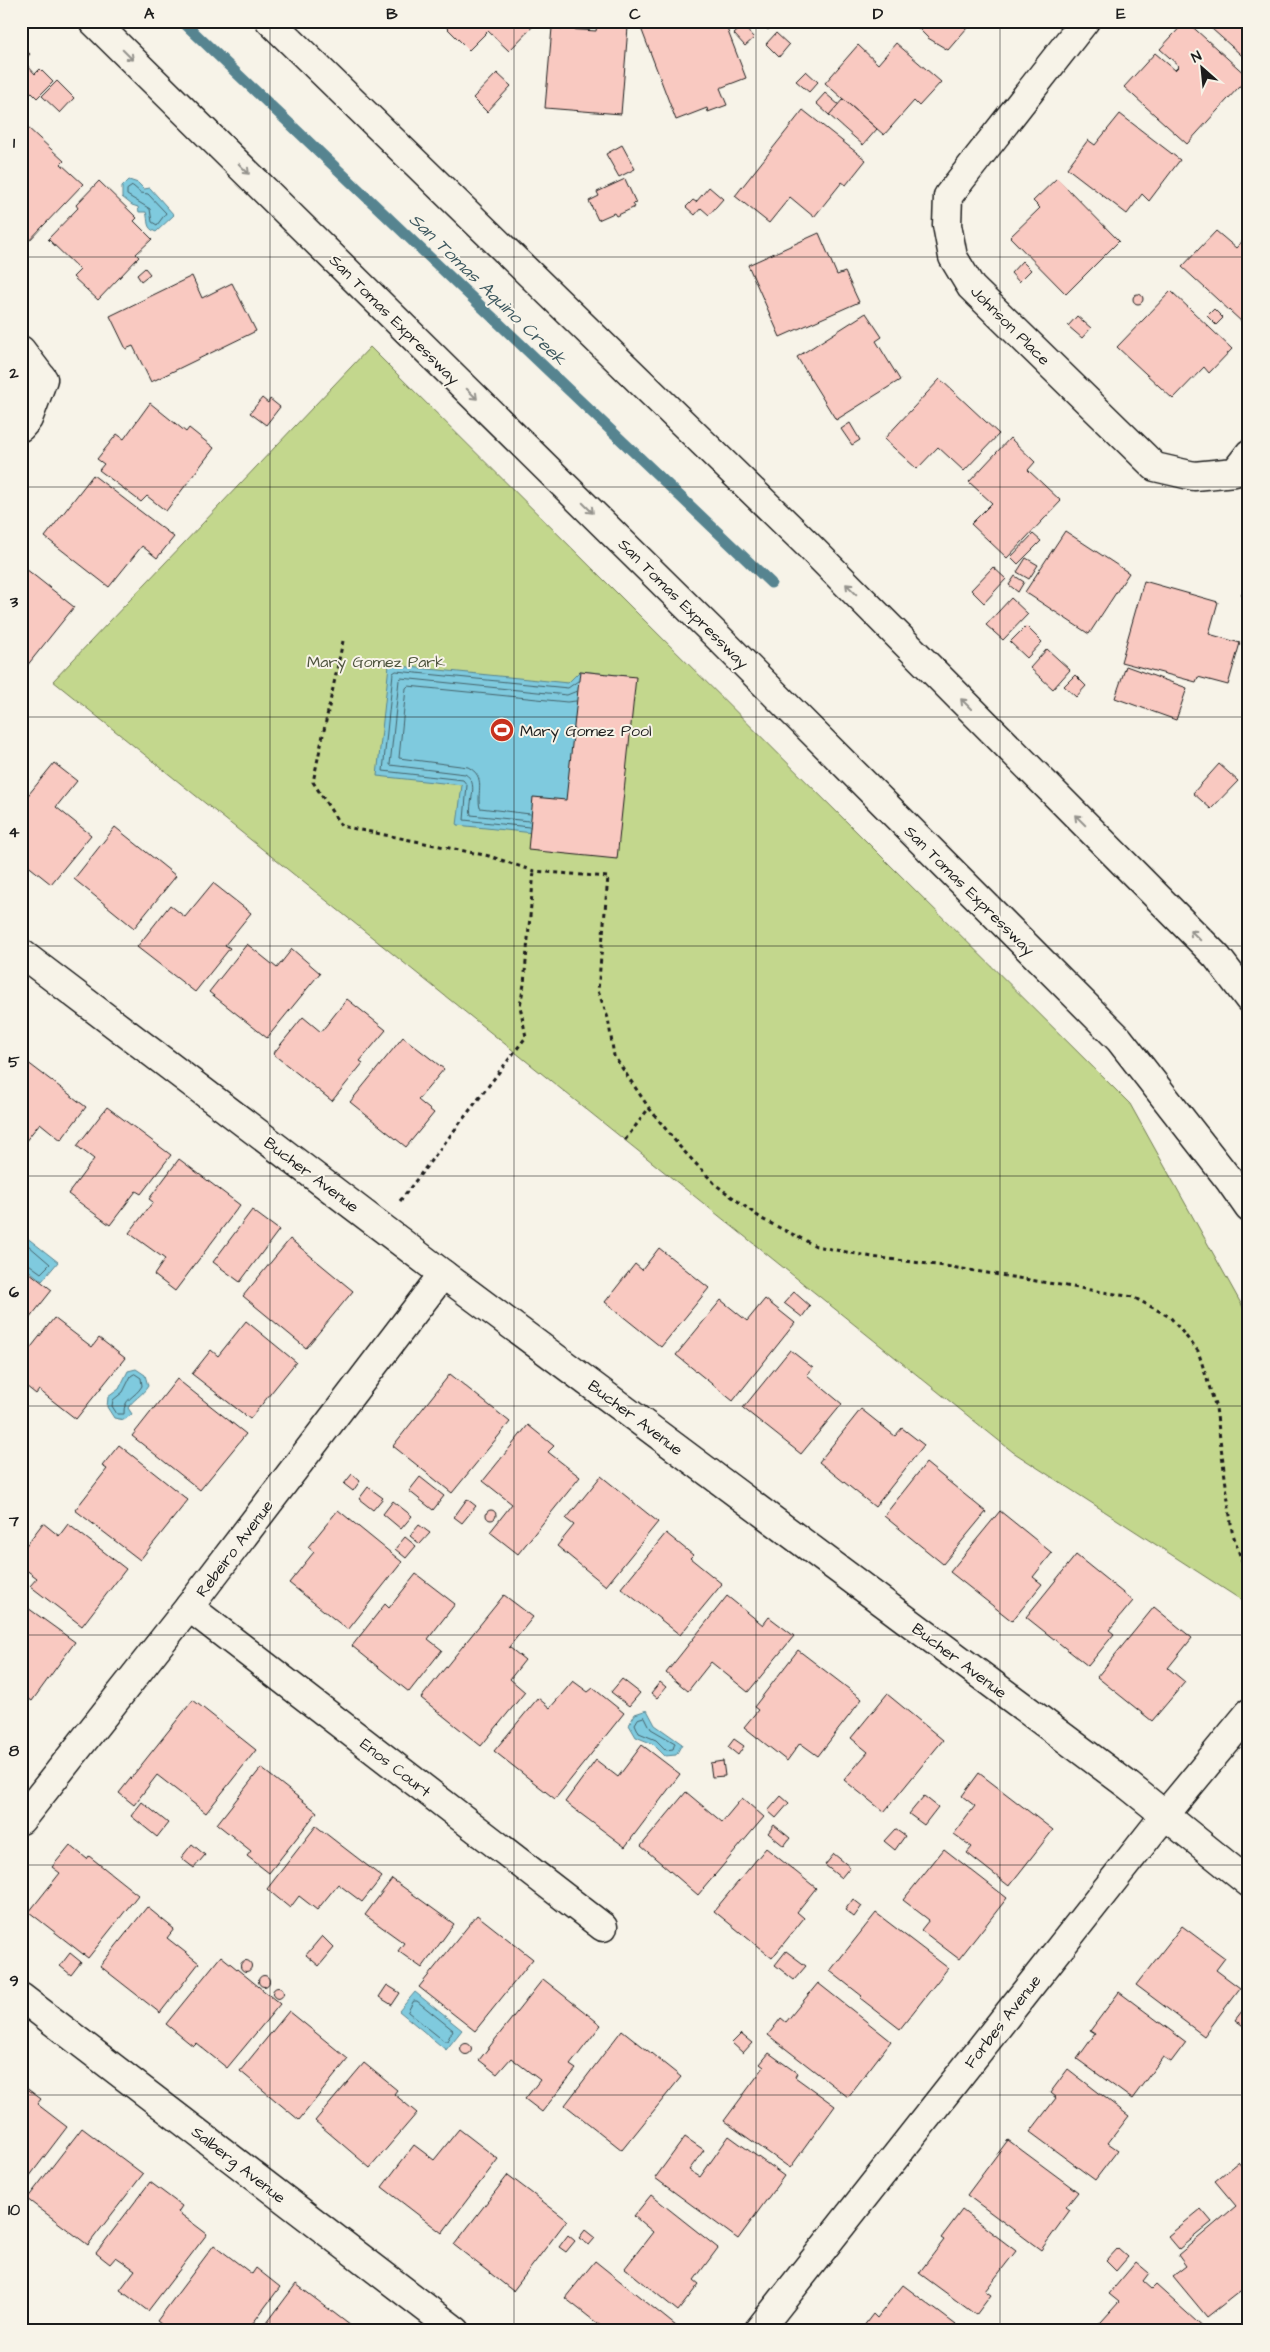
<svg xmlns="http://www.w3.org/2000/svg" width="1270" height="2352" font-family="'Architects Daughter',sans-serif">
  <rect width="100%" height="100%" fill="#f7f3e8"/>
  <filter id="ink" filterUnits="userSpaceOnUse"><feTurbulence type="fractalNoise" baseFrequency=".02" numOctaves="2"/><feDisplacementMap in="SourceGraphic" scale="10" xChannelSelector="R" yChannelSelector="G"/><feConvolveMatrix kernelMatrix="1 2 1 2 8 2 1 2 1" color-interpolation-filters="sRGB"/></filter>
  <g filter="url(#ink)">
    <polygon fill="#c3d78d" stroke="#707a54" points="370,347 1130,1104 1249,1318 1249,1605 1013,1452 53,681"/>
    <g fill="#7fcade" stroke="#578490">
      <path d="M129 180 138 183 144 189 150 188 174 215 156 232C145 228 149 221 146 212H139L138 207 132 205 122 197V187Z"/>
      <polygon points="389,665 568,683 580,671 627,676 610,841 457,825 462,785 377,776"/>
      <polygon points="21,1233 58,1262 42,1281 21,1264"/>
      <path d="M136 1369 145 1375 148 1386C142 1396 133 1399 128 1408L132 1414 124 1420 114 1418 107 1407 108 1397 119 1389 128 1371Z"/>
      <polygon points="647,1710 655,1725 682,1744 676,1755 665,1756 653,1744 636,1737 629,1725 635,1714"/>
      <polygon points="415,1992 462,2030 446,2050 399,2011"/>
    </g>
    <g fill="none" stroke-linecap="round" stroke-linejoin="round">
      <g stroke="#44626a" stroke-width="1">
        <polygon points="133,186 141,193 148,194 166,213 157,225 152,222 150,209 127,195 127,190"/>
        <path d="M530 814 480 808C476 792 487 777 468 767L399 758 406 688 408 686 567 702 576 701"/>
        <path d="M529 821 471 815C468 801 480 783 465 774L390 765 399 680 401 678 567 695 577 691"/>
        <polyline points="529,827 464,820 467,785 463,780 383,771 393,673 396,671 568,688 578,681"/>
        <polyline points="21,1239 50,1264 41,1273 26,1262 21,1261"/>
        <path d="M135 1374 141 1378 142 1386C135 1398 123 1398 124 1414H117L112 1406 113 1400 123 1392 131 1376Z"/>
        <polygon points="645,1717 651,1729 675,1743 673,1749 666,1750 656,1740 639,1733 635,1724 638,1719"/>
        <polygon points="414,2001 417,2001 453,2030 447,2041 444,2041 408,2012"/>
      </g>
      <polyline stroke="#578490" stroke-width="11" points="182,21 771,583"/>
    </g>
    <g fill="#f9c9c1" stroke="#1c1c1c">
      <polygon points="440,21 538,21 509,51 488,31 469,50"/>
      <polygon points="657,21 686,21 688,25 698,21 724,21 746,78 720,88 727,105 708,112 707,108 676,120 641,28"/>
      <polygon points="759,21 775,21 768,30"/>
      <polygon points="906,21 973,21 948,50 928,38 912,22 910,24"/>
      <polygon points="1186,21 1248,77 1187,144 1124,87 1155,53 1175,70 1179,66 1160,49"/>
      <polygon points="1203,21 1249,21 1249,62"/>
      <polygon points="597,25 628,27 621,114 545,108 552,28 596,31"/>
      <polygon points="743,26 754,38 745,46 734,34"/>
      <polygon points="776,33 789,45 779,57 766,44"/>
      <polygon points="896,43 941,82 919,106 914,101 884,135 825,83 858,45 878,64"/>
      <polygon points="21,45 30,54 23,62 21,60"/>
      <polygon points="28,66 35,74 40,69 53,82 37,98 24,85 26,82 21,77 21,72"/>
      <polygon points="806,71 818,82 809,92 796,81"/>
      <polygon points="497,73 511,86 487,112 473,98"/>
      <polygon points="57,81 74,98 60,113 42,96"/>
      <polygon points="825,93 839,105 829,115 816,103"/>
      <polygon points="843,99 877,129 863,145 829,115"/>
      <polygon points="803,110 866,160 846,185 842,182 814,217 790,197 769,223 735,196"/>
      <polygon points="1120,114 1180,160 1149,201 1142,194 1127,214 1067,168 1088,140 1095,145"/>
      <polygon points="27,127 64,161 61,164 83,184 25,245 21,241 21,133"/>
      <polygon points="622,145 635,169 619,177 606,154"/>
      <polygon points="1057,178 1119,241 1066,294 1010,237 1040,208 1033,201"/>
      <polygon points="625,179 636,203 633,204 635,207 616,216 614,213 598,220 589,201 599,196 597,192"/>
      <polygon points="99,181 137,218 134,221 152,239 136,254 139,257 98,300 73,277 80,270 48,239 78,208 76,205"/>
      <polygon points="709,187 723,199 709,215 701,208 695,215 686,207 693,200 696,202"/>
      <polygon points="1216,231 1236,248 1249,234 1249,315 1242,322 1182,267"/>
      <polygon points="819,233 837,275 845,272 859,302 780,337 748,265"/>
      <polygon points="1022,261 1031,270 1019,282 1011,273"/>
      <polygon points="145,268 150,274 141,281 137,275"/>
      <polygon points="192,276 202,298 232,283 256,331 151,382 133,346 126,349 110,316"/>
      <polygon points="1171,291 1232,349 1209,373 1204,367 1173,399 1117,347"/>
      <circle cx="1138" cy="299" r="5"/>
      <polygon points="1214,309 1223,318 1216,325 1207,316"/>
      <polygon points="866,313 882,337 876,341 900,380 836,420 797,357"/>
      <polygon points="1077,316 1091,328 1082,338 1068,326"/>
      <polygon points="940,379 999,434 964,471 938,447 917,469 884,439"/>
      <polygon points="262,398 268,403 270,399 280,407 266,425 250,413"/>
      <polygon points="150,403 186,432 189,428 214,448 166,511 147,496 141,502 99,470 104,464 97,459 117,434 124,439"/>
      <polygon points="850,423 860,440 852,445 841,429"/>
      <polygon points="1010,438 1035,462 1028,470 1061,501 1007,558 971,524 992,503 969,482"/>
      <polygon points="93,475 174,537 157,558 142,546 109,587 45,537"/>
      <polygon points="1065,531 1129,573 1089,634 1025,592"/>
      <polygon points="1033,534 1041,541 1018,564 1011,557"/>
      <polygon points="1026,558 1038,565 1029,579 1017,572"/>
      <polygon points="21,565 74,607 26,667 21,663"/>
      <polygon points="993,567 1006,579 984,603 971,590"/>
      <polygon points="1015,576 1024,582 1018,592 1009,585"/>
      <polygon points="1144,581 1218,602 1209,634 1240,643 1228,685 1198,677 1196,682 1121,662"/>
      <polygon points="1249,585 1249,601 1241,594"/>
      <polygon points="1011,598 1028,614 1003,640 986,625"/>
      <polygon points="1026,626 1042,642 1027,658 1010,642"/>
      <polygon points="1047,649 1070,670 1053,689 1030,668"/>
      <polygon points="1126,666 1187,688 1176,720 1115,698"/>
      <polygon points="580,671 636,677 617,859 528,850 533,797 566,800"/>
      <polygon points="1075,675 1086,686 1076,697 1064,686"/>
      <polygon points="54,763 77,781 56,807 91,835 51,884 21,860 21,804"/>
      <polygon points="1219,764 1238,781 1211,809 1193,793"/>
      <polygon points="21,774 28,779 21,788"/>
      <polygon points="115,827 176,876 134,928 74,879"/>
      <polygon points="213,883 251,913 225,945 230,948 195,992 137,947 170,905 185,917"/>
      <polygon points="247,944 277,968 292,949 320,973 267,1038 209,992"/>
      <polygon points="347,999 386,1030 360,1061 363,1063 332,1101 273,1054 303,1017 321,1032"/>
      <polygon points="403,1037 444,1069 418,1100 434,1113 406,1147 350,1102"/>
      <polygon points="23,1059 86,1107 61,1140 40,1123 21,1147"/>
      <polygon points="107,1107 171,1155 141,1194 136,1191 110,1225 68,1194 94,1159 77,1146"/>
      <polygon points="179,1159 240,1205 175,1291 154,1275 165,1259 129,1233 153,1202 149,1199"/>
      <polygon points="252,1210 279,1230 240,1282 213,1262"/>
      <polygon points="290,1239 353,1291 306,1348 243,1296"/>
      <polygon points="659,1248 709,1288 661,1347 605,1302 635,1264 642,1270"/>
      <polygon points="21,1266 52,1290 21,1329"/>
      <polygon points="794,1292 810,1306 802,1317 784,1303"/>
      <polygon points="765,1299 795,1323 733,1401 676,1355 721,1300 747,1321"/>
      <polygon points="54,1318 92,1347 99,1338 125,1358 76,1419 39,1390 36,1394 21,1382 21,1360"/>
      <polygon points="246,1321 296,1362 250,1419 192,1374 211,1350 218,1356"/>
      <polygon points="790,1350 813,1368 807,1375 842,1404 801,1454 743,1408"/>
      <polygon points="450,1374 510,1422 452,1493 393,1446"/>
      <polygon points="177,1379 246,1434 200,1490 132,1436"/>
      <polygon points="861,1409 895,1436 902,1428 924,1445 875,1507 819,1462"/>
      <polygon points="528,1425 554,1446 548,1452 580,1477 518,1554 490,1532 512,1504 483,1481"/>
      <polygon points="119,1445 188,1500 140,1560 75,1510 107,1469 102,1466"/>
      <polygon points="926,1463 986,1512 943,1564 884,1516"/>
      <polygon points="352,1474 360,1481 353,1491 344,1484"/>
      <polygon points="601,1476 658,1522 606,1586 557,1546 574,1525 566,1519"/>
      <polygon points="420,1477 444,1496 433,1510 409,1491"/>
      <polygon points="368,1487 383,1498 373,1510 359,1499"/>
      <polygon points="467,1499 476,1506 462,1523 454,1517"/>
      <polygon points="393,1501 412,1516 401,1529 383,1514"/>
      <polygon points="338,1510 402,1562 348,1630 289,1583 314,1552 308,1547"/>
      <circle cx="491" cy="1515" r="5"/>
      <polygon points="1000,1511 1052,1553 1033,1577 1042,1584 1012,1621 950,1572"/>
      <polygon points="43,1523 59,1536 68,1524 126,1569 82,1626 30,1586 37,1578 21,1566 21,1552"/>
      <polygon points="419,1525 430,1533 420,1544 410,1536"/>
      <polygon points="666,1533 693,1555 690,1558 722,1584 680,1635 621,1588"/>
      <polygon points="405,1537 416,1546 406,1558 395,1549"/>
      <polygon points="1076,1555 1133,1601 1109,1630 1114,1634 1088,1666 1026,1617"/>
      <polygon points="416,1574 455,1604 428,1639 442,1650 409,1692 352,1646 385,1604 389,1608"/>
      <polygon points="504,1595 533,1617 509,1647 525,1660 510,1679 525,1692 481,1746 421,1698"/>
      <polygon points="727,1596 763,1625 769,1617 794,1636 748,1692 711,1662 688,1691 666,1673"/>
      <polygon points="21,1603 75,1642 32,1701 21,1693"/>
      <polygon points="1154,1607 1192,1638 1168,1668 1185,1682 1152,1721 1097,1677"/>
      <polygon points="798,1650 862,1699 818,1756 800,1743 787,1761 744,1727 758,1710 754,1707"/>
      <polygon points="622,1679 640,1693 629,1706 611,1692"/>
      <polygon points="573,1681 588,1692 593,1688 624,1713 555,1799 494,1751 538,1698 550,1708"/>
      <polygon points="660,1682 666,1687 657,1698 651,1693"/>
      <polygon points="887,1694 943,1740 884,1812 844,1780 868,1752 851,1738"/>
      <polygon points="193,1700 256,1750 206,1813 157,1775 134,1805 119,1793"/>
      <polygon points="734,1739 744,1746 738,1755 728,1747"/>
      <polygon points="642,1745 680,1774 625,1847 565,1802 596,1760 618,1777"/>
      <polygon points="723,1761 725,1776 712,1777 710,1763"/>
      <polygon points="261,1768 317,1812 269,1873 247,1856 251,1851 217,1824"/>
      <polygon points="979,1773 1053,1830 1009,1886 967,1853 972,1847 954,1834 975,1806 962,1796"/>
      <polygon points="686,1792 722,1822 742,1798 764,1817 698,1895 641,1846"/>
      <polygon points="781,1796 789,1803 776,1818 768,1811"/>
      <polygon points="924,1796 938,1807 924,1825 909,1814"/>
      <polygon points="142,1802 168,1823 157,1837 131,1816"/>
      <polygon points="774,1825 790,1838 784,1846 768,1833"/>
      <polygon points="316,1826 382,1877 362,1902 338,1884 317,1910 299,1896 290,1908 267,1889"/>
      <polygon points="895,1829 905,1836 895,1850 884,1841"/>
      <polygon points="192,1844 205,1855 194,1868 181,1858"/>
      <polygon points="70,1845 87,1859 89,1856 138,1895 88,1958 29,1912 60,1873 52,1867"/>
      <polygon points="766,1848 816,1888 797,1912 804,1918 772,1958 714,1911"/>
      <polygon points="944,1849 1007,1898 959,1959 921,1930 929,1920 903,1900"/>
      <polygon points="834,1854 850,1867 841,1878 825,1865"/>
      <polygon points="392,1879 454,1924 422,1968 398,1951 404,1943 365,1915"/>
      <polygon points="853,1899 862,1906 854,1917 845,1910"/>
      <polygon points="147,1907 174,1929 167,1938 199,1963 160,2013 100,1966"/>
      <polygon points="876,1913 948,1968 900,2029 860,1998 862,1996 830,1971"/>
      <polygon points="477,1915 533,1959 475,2031 419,1987"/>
      <polygon points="1182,1926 1225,1958 1216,1970 1240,1988 1204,2036 1136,1985"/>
      <polygon points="322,1936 334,1948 319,1966 306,1955"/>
      <polygon points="786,1951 806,1966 794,1980 775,1965"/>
      <polygon points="70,1953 81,1962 71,1975 60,1966"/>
      <polygon points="221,1956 280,2004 227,2068 196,2043 193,2046 166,2024"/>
      <circle cx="246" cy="1966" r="5.5"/>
      <circle cx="264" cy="1981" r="5.5"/>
      <polygon points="543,1979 601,2025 570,2065 576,2069 542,2112 525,2099 540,2080 511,2058 497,2074 479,2060"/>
      <polygon points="818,1983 891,2041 848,2097 768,2035 781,2018 786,2022"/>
      <polygon points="387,1985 400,1993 392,2005 379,1997"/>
      <circle cx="278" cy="1993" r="5.5"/>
      <polygon points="1119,1992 1186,2042 1171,2062 1163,2057 1132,2099 1077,2059 1095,2034 1090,2031"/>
      <polygon points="1249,2002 1249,2030 1235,2020"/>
      <polygon points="289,2011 348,2059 299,2120 240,2071"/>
      <polygon points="622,2030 681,2077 622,2150 565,2105"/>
      <polygon points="741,2034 752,2043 743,2053 732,2043"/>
      <circle cx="466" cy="2049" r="5.5"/>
      <polygon points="769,2053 797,2073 795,2077 835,2106 790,2168 724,2121 764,2067 760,2064"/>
      <polygon points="364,2063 397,2090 394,2094 417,2113 370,2168 315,2121"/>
      <polygon points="1068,2069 1129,2116 1108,2143 1118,2150 1095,2180 1030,2132 1056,2098 1050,2093"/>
      <polygon points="21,2084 41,2099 37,2104 67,2127 29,2177 21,2172"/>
      <polygon points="82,2128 143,2174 88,2245 27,2199"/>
      <polygon points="459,2129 498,2159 442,2233 382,2187 414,2145 434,2160"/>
      <polygon points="729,2136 784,2176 738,2239 655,2178 685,2137 704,2150 689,2170 700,2177"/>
      <polygon points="1008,2140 1078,2192 1066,2207 1070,2210 1041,2250 967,2195"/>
      <polygon points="1238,2162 1249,2175 1249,2284 1207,2317 1173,2276 1186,2266 1178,2255 1236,2206 1215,2181"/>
      <polygon points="508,2175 567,2220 513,2291 454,2245"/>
      <polygon points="150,2182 182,2206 178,2212 207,2234 148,2311 120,2290 135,2270 116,2257 110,2264 96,2253"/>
      <polygon points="651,2195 718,2248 694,2280 699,2284 678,2311 625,2268 653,2232 634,2216"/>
      <polygon points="1201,2209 1212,2222 1179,2249 1168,2236"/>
      <polygon points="962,2210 1016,2251 985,2291 991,2295 976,2315 919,2273 944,2240 941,2238"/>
      <polygon points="585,2230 595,2238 589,2245 579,2238"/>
      <polygon points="568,2235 575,2241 566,2252 559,2247"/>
      <polygon points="214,2245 252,2274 256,2268 280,2287 247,2331 214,2331 208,2326 204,2331 170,2331 157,2321"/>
      <polygon points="1118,2248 1128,2257 1116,2271 1106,2261"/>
      <polygon points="595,2261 676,2326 672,2331 607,2331 565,2298"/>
      <polygon points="1136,2262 1149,2273 1143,2281 1152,2289 1156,2285 1207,2331 1093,2331 1119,2302 1109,2294"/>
      <polygon points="296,2284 355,2329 354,2331 261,2331"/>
      <polygon points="903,2285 964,2331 860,2331 873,2314 877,2318"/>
    </g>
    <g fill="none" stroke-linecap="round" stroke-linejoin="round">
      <g stroke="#1c1c1c" stroke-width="31">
        <g id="minor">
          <polyline points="1085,21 948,196 947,225 953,257 971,287 1155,467 1194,476 1235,472 1249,454"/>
          <polyline points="21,350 43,379 28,419 21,427"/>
          <polyline points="21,953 443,1274 1129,1786 1249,1883"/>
          <polyline points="189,1607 603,1927"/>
          <polyline points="21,1820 189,1607 443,1274"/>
          <polyline points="21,1997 456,2331"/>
        </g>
      </g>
      <g stroke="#1c1c1c" stroke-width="31">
        <polyline id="tertiary" points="758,2331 1164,1816 1249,1713"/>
      </g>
      <g stroke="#1c1c1c" stroke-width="31">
        <g id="trunk">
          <polyline points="93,21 717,636 1119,1039 1230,1181 1249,1208"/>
          <polyline points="270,21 809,546 1217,957 1249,999"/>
        </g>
      </g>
      <g stroke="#1c1c1c" stroke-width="3" stroke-dasharray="4 4" stroke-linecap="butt">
        <polyline points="343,641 313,782 341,826 489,856 534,871 608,877 598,991 608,1018 614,1056 649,1108"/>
        <polyline points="625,1140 649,1108 680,1147 716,1185 762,1219 816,1246 872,1257 945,1266 1133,1297 1170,1317 1198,1351 1216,1408 1232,1531 1249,1583"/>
        <polyline points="400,1201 526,1037 520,1006 524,984 534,871"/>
      </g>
      <use href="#minor" stroke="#f7f3e8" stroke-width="28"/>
      <use href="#tertiary" stroke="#f7f3e8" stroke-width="28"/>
      <use href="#trunk" stroke="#f7f3e8" stroke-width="28"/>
    </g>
    <defs><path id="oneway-shaft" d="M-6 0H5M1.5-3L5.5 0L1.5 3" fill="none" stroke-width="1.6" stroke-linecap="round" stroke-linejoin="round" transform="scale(1.25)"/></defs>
    <g stroke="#94928c">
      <use href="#oneway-shaft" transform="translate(128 55) rotate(45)"/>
      <use href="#oneway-shaft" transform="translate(244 169) rotate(45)"/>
      <use href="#oneway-shaft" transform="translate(472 394) rotate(45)"/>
      <use href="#oneway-shaft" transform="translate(588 508) rotate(45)"/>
      <use href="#oneway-shaft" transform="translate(851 589) rotate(-135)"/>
      <use href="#oneway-shaft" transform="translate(966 704) rotate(-135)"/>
      <use href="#oneway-shaft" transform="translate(1080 820) rotate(-135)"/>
      <use href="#oneway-shaft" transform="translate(1195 935) rotate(-135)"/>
    </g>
  </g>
  <path fill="none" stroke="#1c1c1c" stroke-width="1" stroke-opacity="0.55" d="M270 21V2331M514 21V2331M756 21V2331M1000 21V2331M21 257H1249M21 487H1249M21 717H1249M21 946H1249M21 1176H1249M21 1406H1249M21 1635H1249M21 1865H1249M21 2095H1249"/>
  <defs>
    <g id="stadium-disc" transform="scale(1.25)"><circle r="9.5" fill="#c8321e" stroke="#f7f3e8"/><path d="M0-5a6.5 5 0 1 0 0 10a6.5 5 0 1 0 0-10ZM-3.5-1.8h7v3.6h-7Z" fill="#fff"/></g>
  </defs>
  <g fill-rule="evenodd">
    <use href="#stadium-disc" x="502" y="730"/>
  </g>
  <g text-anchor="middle" stroke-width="4" stroke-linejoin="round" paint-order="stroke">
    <g font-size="16" fill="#1c1c1c" stroke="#f7f3e8">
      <text transform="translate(395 319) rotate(45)" y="6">San Tomas Expressway</text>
      <text transform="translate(1011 325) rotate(45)" y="6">Johnson Place</text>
      <text transform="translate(684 603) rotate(45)" y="6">San Tomas Expressway</text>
      <text transform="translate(970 890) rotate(45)" y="6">San Tomas Expressway</text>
      <text transform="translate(312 1174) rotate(37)" y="6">Bucher Avenue</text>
      <text transform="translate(636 1417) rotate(37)" y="6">Bucher Avenue</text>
      <text transform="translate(234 1548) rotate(-53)" y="6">Rebeiro Avenue</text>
      <text transform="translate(960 1660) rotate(37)" y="6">Bucher Avenue</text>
      <text transform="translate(396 1767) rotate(38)" y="6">Enos Court</text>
      <text transform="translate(1002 2021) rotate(-52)" y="6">Forbes Avenue</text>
      <text transform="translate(239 2164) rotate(38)" y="6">Salberg Avenue</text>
    </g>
    <g font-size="16" fill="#4e543e" stroke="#f7f3e8">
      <text x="376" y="667">Mary Gomez Park</text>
    </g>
    <g font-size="16" fill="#1c1c1c" stroke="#f7f3e8" text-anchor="start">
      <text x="520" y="736">Mary Gomez Pool</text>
    </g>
    <g font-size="18" font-style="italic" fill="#3f5960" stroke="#f7f3e8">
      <text transform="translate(488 289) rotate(44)" y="6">San Tomas Aquino Creek</text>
    </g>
  </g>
  <rect width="1270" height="2352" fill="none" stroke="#f7f3e8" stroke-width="55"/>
  <g transform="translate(1202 68) rotate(333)" stroke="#f7f3e8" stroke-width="4" paint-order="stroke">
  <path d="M0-4L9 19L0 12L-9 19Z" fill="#1c1c1c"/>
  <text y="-8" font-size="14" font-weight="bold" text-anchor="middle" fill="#1c1c1c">N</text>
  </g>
  <rect x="28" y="28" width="1214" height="2296" fill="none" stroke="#1c1c1c" stroke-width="2"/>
  <g font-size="16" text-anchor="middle" font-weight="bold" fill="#1c1c1c">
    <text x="149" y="19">A</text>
    <text x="392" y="19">B</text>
    <text x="635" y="19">C</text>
    <text x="878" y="19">D</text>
    <text x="1121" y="19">E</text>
    <text x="14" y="148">1</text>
    <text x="14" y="378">2</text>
    <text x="14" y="607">3</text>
    <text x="14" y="837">4</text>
    <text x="14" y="1067">5</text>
    <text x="14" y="1297">6</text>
    <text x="14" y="1526">7</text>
    <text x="14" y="1756">8</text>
    <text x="14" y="1986">9</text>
    <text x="14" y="2215">10</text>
  </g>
</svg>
